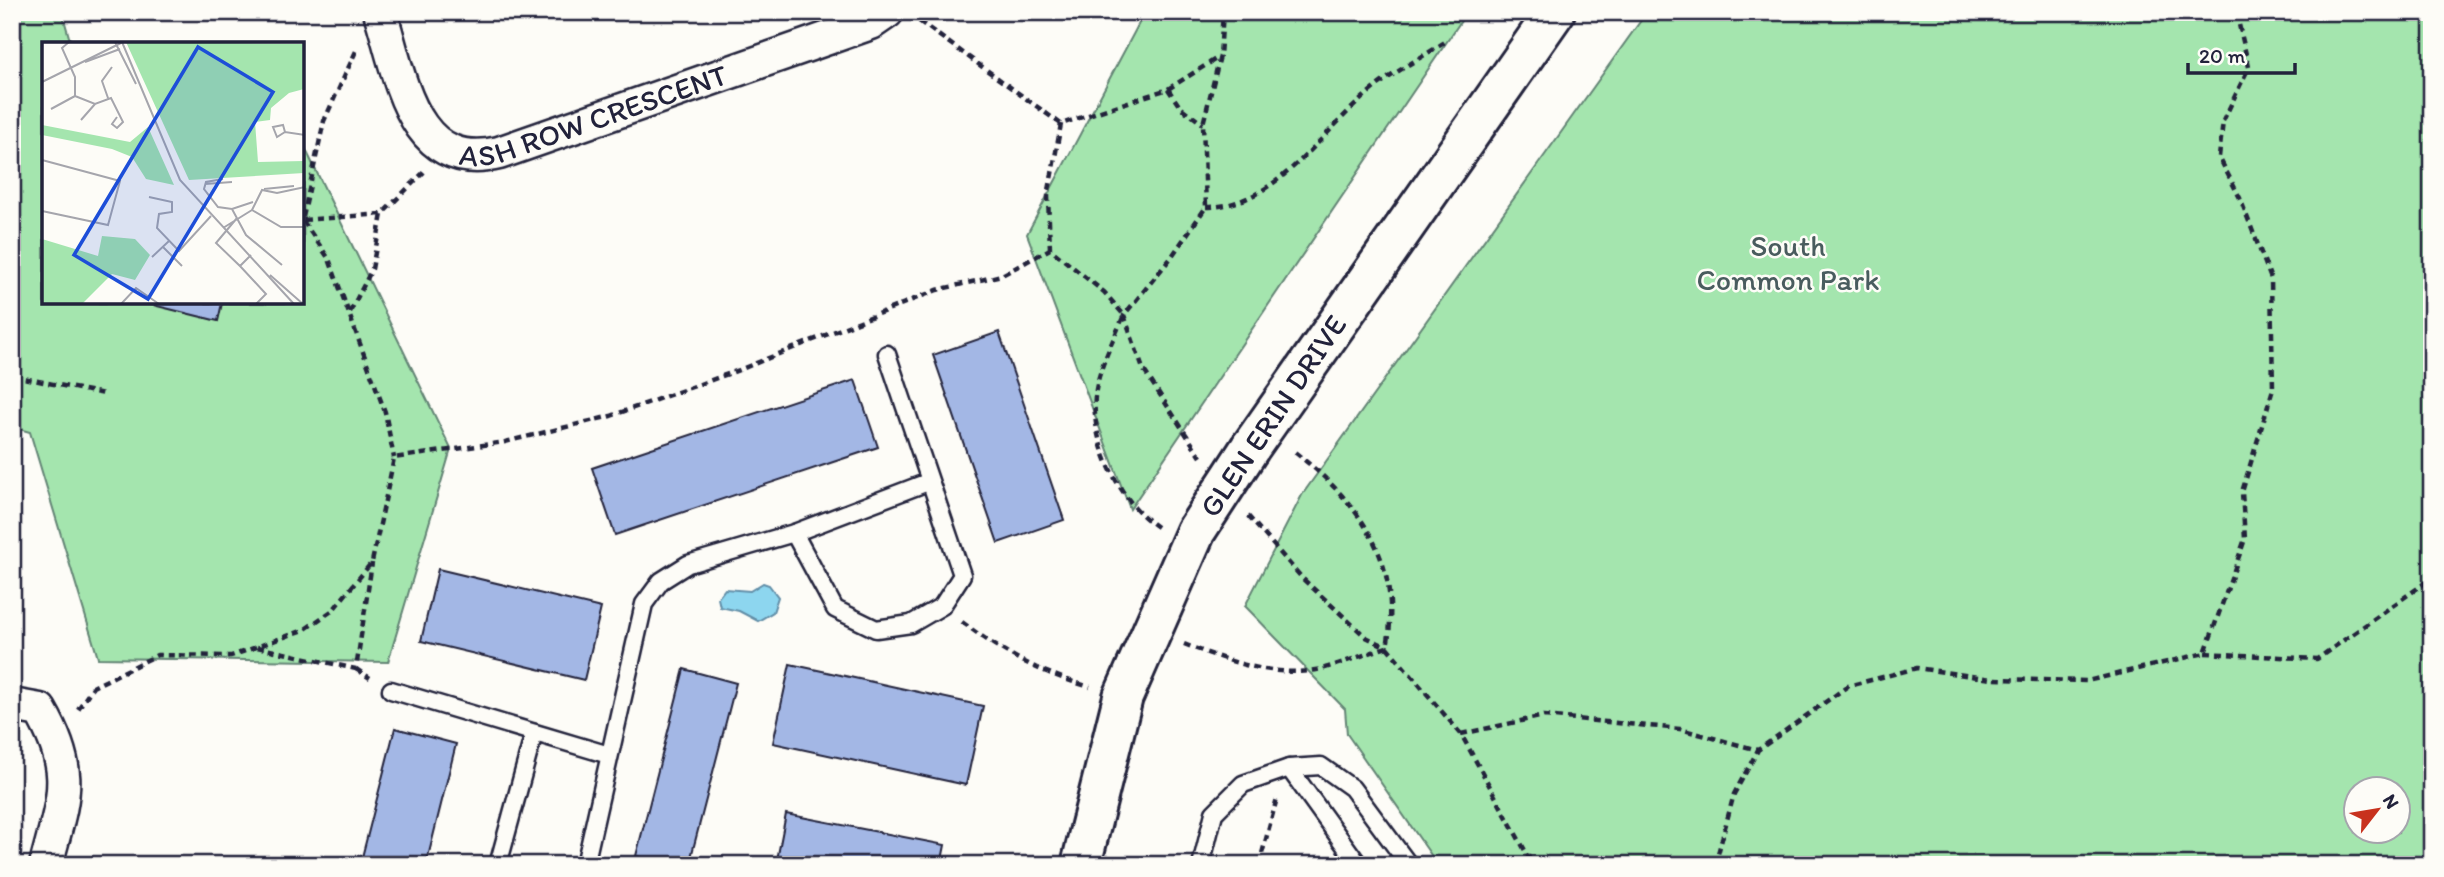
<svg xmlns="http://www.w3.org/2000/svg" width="2444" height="877" font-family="Itim,sans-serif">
  <rect width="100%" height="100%" fill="#fdfcf7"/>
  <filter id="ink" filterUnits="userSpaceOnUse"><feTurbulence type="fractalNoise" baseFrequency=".0143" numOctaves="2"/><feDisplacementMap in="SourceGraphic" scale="14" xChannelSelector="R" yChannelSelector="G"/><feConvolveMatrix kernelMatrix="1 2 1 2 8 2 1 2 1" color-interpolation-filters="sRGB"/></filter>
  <g filter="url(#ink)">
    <g fill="#a4e5ae" stroke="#638474" stroke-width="2" fill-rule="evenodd">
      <polygon points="12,12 62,12 71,44 44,44 44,303 303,303 304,146 451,449 388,662 98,658 30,432 12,427"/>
      <polygon points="1145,12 1467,12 1130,509 1027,234"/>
      <path d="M1647 12H2432V865H1438L1347 734 1345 709 1245 606 1302 495ZM2356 790H2398V832H2356Z"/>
    </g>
    <polygon fill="#8dd6ef" stroke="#628ea7" stroke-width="2" points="763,583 769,585 778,597 773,612 758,621 739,611 720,607 718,598 725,589 750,591"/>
    <g fill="#a3b7e5" stroke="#22223b" stroke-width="2">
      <polygon points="145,303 222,303 218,321"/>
      <polygon points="999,332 1064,520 998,543 933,355"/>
      <polygon points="855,380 878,447 615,535 592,468"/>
      <polygon points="438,569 601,608 584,680 421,641"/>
      <polygon points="790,664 983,706 966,785 773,743"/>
      <polygon points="684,669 736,683 689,865 670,865 636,856"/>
      <polygon points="395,728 456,744 426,865 360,865"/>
      <polygon points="786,814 945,845 941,865 776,865"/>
    </g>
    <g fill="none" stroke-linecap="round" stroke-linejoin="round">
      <g stroke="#22223b" stroke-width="21">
        <g id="lane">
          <polyline points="794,533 928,482"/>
          <polyline points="391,690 609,755"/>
          <polyline points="1289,768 1359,865"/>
          <polyline points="498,865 534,733"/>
          <polyline points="585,865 644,604 661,581 688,564 794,533 835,609 876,629 911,624 942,606 962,575 887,354"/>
          <polyline points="1201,865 1214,813 1243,784 1289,768 1321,766 1352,788 1409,865"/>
        </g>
      </g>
      <g stroke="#22223b" stroke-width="37">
        <g id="street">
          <path id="s1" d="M380 12C400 74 411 174 499 153L871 23 887 12"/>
          <path d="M12 705 40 710C77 774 63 798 46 865"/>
        </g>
      </g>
      <g stroke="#22223b" stroke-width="44">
        <g id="secondary">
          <polyline points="1250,448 1555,12"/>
          <polyline points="1081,865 1123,697 1196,531"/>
        </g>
      </g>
      <g stroke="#22223b" stroke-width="4.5" stroke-dasharray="7 5" stroke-linecap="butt">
        <polyline points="919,21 1061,124 1168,89 1219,57"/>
        <polyline points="1168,89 1180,107 1203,124"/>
        <path d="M1061 124 1048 196 1050 249 1104 292 1124 315C1114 339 1098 369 1095 396 1091 443 1119 501 1157 527"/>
        <path d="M1206 207C1277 207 1321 131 1372 90 1395 71 1423 57 1448 40"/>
        <polyline points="303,217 324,121 356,51"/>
        <polyline points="303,220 382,214 424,172"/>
        <polyline points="303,221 329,259 385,412 394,458"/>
        <polyline points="350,312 372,269 382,214"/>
        <polyline points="13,376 104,394"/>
        <polyline points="1201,457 1143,369 1124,315 1170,259 1206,207 1203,124 1220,56 1223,12"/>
        <polyline points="1248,516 1303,579 1366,637 1387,647 1461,734 1533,865"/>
        <path d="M962 622C1006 655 1036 671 1090 687"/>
        <path d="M1184 644C1227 661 1279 680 1325 668 1346 662 1366 654 1387 647 1403 560 1358 501 1292 450"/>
        <polyline points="257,647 356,669 372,563"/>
        <polyline points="2205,653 2317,659 2432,578"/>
        <polyline points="356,669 370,678"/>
        <polyline points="78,709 93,687 157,655 231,656 304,630 333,610 372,562 394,458 505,442 611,416 739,370 937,290 1002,275 1050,249"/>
        <polyline points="1461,734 1544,716 1680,729 1758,750"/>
        <polyline points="1259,865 1277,798"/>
        <polyline points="1715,865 1734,794 1758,750 1848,686 1917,668 1992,679 2087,681 2205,653 2245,539 2242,492 2273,389 2271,279 2240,198 2219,157 2223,121 2249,67 2236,12"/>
      </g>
      <use href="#lane" stroke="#fdfcf7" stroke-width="16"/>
      <use href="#street" stroke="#fdfcf7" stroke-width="32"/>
      <use href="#secondary" stroke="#fdfcf7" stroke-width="38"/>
      <g stroke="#22223b" stroke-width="44" stroke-linecap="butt">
        <polyline id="secondary-bridge" points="1196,531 1250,448"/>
      </g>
      <use href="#secondary-bridge" stroke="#fdfcf7" stroke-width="38"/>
    </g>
  </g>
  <g text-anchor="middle" stroke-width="5" stroke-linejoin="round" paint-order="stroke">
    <g font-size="30" fill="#22223b" stroke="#fdfcf7">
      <text dy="10" stroke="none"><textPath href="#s1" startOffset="310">ASH ROW CRESCENT</textPath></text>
      <text transform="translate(1273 416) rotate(-56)" y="10">GLEN ERIN DRIVE</text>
    </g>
    <g font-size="30" fill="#495c5e" stroke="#fdfcf7">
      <text x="1788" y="256">South<tspan x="1788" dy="34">Common Park</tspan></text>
    </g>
  </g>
  <g transform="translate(42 42)">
    <rect width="262" height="262" fill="#fdfcf7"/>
    <path d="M84 0 262 2V47L247 51 229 66 228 78 213 80 216 120 262 119V131L147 138ZM0 83 88 100 106 85 132 143 104 137 90 115 70 107 0 93ZM60 194 93 197 108 213 93 238 70 232 40 262H0V197L56 214Z" fill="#a4e5ae"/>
    <path fill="none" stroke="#a5a5ac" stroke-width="2" d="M27 0 20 6 33 35V54L53 62 69 56 81 80 75 86 70 82 75 75M73 0 94 42M80 0 138 138 252 262M43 20 78 7M0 40 79 1M66 56 60 39 70 25M9 67 33 54M39 78 53 62M243 90 241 83 231 85 235 95 243 90 263 93M0 118 78 139 66 183 0 169M181 137 164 140 162 147 176 165 190 167 211 160M163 142 190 140M222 147 252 144M107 155 130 160V170L117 172 115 186 137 209 169 174M190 167 204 193 240 223M210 168 220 148 235 151 263 145M210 168 239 185H263M195 176 174 201 198 224 209 213M181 186 210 168M121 205 140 224M110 215 127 199M198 224 224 252 214 262M228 233 261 262M79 262 94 246 117 262"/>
    <path fill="#1d4ed8" fill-opacity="0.15" stroke="#1d4ed8" stroke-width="3.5" d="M156 5 231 50 106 257 32 213Z"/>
    <rect width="262" height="262" fill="none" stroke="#22223b" stroke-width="3.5"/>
  </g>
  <rect width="2444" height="877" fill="none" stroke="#fdfcf7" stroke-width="42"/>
  <rect x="21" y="21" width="2402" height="835" fill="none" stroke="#22223b" stroke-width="2.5" filter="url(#ink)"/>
  <g transform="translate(2377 810) rotate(59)"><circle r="33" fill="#fdfcf7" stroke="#a5a5ac" stroke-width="2"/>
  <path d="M0-5L12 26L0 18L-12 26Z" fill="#c8321e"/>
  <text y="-10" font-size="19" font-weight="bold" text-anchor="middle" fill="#22223b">N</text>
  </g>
  <path d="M2188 63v10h107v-10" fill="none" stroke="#22223b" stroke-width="3.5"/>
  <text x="2199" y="63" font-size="21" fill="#22223b" stroke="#fdfcf7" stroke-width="5" paint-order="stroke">20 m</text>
</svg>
